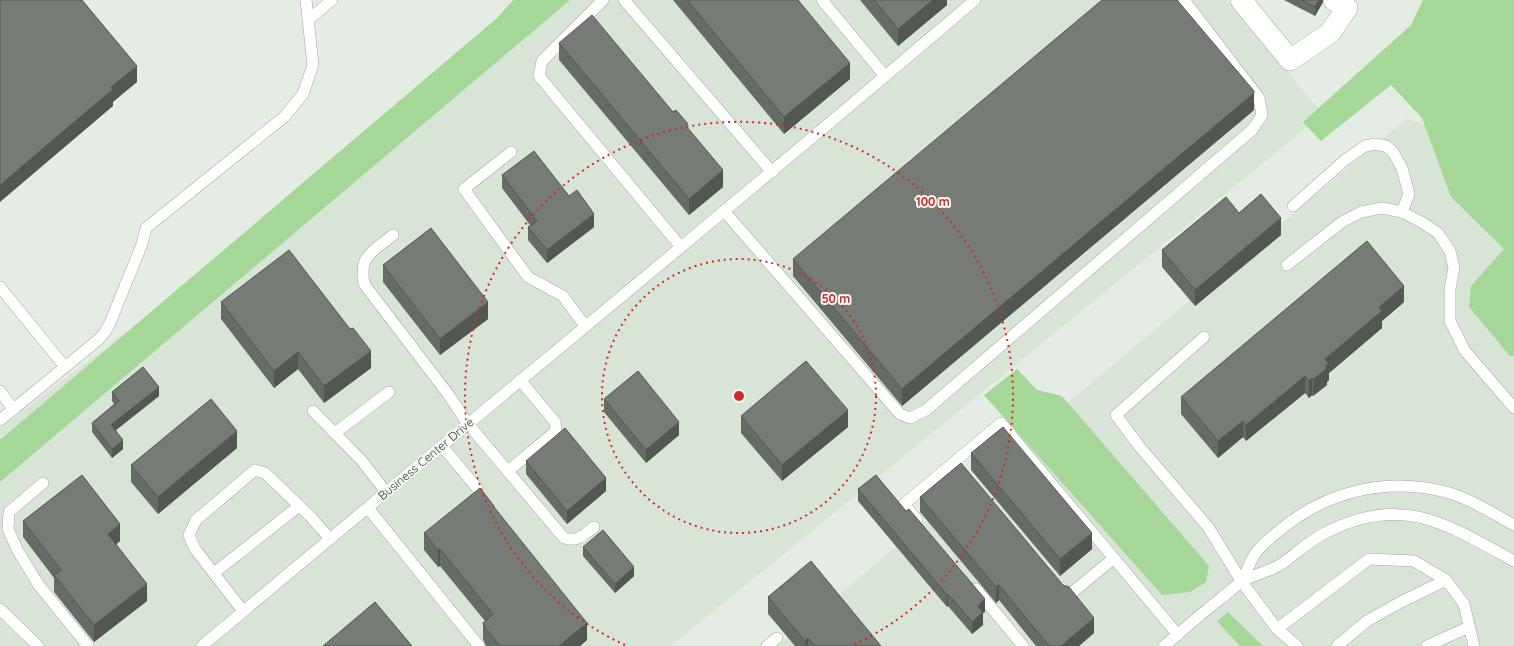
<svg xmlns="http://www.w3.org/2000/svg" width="1514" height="646" font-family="Quicksand,sans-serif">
  <rect width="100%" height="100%" fill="#e5ece4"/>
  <g fill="#d8e4d5">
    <polygon points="563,0 1227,0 1323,114 671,646 0,646 0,428"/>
    <polygon points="1406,119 1514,152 1514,646 778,646"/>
  </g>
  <g fill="#a5d798">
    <polygon points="513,0 570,0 0,482 0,440 497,18"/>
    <polygon points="1423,0 1514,0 1514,356 1510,356 1469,307 1471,286 1504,249 1451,197 1422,118 1391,85 1321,141 1303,122 1411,25"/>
    <polygon points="1017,369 1037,390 1062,396 1209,566 1206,582 1190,592 1162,595 984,395"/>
    <polygon points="1228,612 1263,646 1240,646 1217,621"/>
  </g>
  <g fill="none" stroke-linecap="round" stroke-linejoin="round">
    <g stroke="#a3a9a1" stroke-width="12">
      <g id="lane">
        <polyline points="603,0 542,61 539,76 680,246"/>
        <polyline points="624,0 772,172"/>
        <polyline points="822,0 885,76"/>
        <polyline points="308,20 332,0"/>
        <polyline points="511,152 464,189 528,277 563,296 585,326"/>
        <polyline points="1293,206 1345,160 1365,146 1375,144 1386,146 1393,152 1402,168 1409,194 1402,212"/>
        <polyline points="724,211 900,414 910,418 926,410 1252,130 1262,115 1259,98 1184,0"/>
        <path d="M393 235C372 252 359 255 364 284L448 394 468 424 564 538C579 542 583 535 594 527"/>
        <polyline points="1287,265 1342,222 1361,212 1382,208 1402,212 1423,223 1438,233 1450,251 1454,268 1450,289 1450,321 1465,351 1514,408"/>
        <polyline points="0,287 65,367"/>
        <polyline points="1204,337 1116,415 1139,446 1208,527 1242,582 1277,629 1297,646"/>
        <polyline points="0,391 13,409"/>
        <polyline points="313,411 362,461 386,492"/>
        <polyline points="0,420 98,340 105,332 110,323 142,244 146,228 284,117 303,94 313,65 306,0"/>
        <polyline points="335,433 389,392"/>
        <polyline points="442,446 477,488"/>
        <polyline points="508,471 554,433 556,429 555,422 520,380"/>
        <polyline points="43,483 9,512 8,529 18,551 38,584 88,646"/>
        <polyline points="368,508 479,646"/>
        <polyline points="917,520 904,504 1001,423 1178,635"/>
        <polyline points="214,573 299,506"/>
        <path d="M1242 582C1246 573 1249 563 1255 554 1261 545 1270 538 1279 531 1326 491 1386 477 1446 492 1471 499 1492 513 1514 525"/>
        <polyline points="1062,588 1068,596 1114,558"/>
        <polyline points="976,589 1023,646"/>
        <polyline points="0,609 38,646"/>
        <polyline points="243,611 195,549 189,535 196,520 255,470 265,473 310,516 330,539"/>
        <polyline points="1277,629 1369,559 1414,561 1446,580 1464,604 1474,646"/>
        <path d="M202 646C459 430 719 218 975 0"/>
        <polyline points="767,646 777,638"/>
        <path d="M1164 646C1183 630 1201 614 1220 599 1227 594 1234 587 1241 582 1254 574 1270 572 1283 563 1297 553 1309 541 1325 533 1401 493 1447 524 1514 561"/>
        <polyline points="1337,646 1367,621 1399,603 1446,580"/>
        <polyline points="1427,646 1469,627"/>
      </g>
    </g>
    <g stroke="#a3a9a1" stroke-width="22">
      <polyline id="street" points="1241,0 1290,60 1330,33 1347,8 1334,0"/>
    </g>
    <use href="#lane" stroke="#fff" stroke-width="11"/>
    <use href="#street" stroke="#fff" stroke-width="21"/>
  </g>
  <g fill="#656b65">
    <polygon points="673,0 798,0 850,79 784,134"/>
    <polygon points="860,0 947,0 947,5 898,46"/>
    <polygon points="1284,0 1323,0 1323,2 1315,16"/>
    <polygon points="559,43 688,129 723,187 689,215 559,60"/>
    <polygon points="1254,110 902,406 793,276 793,259"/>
    <polygon points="502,175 569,196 594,227 547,263 528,240 528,227 530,225 502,188"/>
    <polygon points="1239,213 1281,235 1195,306 1162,267 1162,250"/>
    <polygon points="383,265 488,319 440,355 383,282"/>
    <polygon points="221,302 371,368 324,403 298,369 274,388 221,319"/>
    <polygon points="1404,302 1382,321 1382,328 1329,373 1329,380 1327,382 1327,385 1313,396 1312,395 1309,398 1305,393 1246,441 1243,437 1218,458 1181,414 1181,397"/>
    <polygon points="112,392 159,396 116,430 123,449 112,458 92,432 92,423 114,404 112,401"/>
    <polygon points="604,399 679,435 646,463 604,412"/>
    <polygon points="741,416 848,427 782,481 741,433"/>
    <polygon points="237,448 158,514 131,482 131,465"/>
    <polygon points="971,453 1092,549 1060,576 971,470"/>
    <polygon points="526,461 606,491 567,524 526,474"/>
    <polygon points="858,489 985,612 983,613 983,625 972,634 948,606 947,607 858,501"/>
    <polygon points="920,497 1094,633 1079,646 1036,646 999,600 996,603 920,512"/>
    <polygon points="494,508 587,640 580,646 486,646 483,639 483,623 485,621 440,566 438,567 424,550 424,533"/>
    <polygon points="23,521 120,541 116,544 147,601 94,642 54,592 54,578 23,537"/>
    <polygon points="583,547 634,576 615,593 583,556"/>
    <polygon points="768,597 881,646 795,646 768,614"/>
  </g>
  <g fill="#535752">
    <polygon points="933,0 947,0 947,5 898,46 898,29"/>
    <polygon points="1319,0 1323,0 1323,2 1315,16 1315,7"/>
    <polygon points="850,63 850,79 784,134 784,117"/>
    <polygon points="137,66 137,82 113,102 113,106 0,202 0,185 111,87"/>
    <polygon points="1254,93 1254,110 902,406 902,389"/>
    <polygon points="723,170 723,187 689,215 689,199"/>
    <polygon points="594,214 594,227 547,263 547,250"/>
    <polygon points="1281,218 1281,235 1195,306 1195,290"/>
    <polygon points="1404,286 1404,302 1382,321 1382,328 1329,373 1329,380 1327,382 1327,385 1313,396 1313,380 1325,359 1379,307"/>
    <polygon points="488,302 488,319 440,355 440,339"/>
    <polygon points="371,351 371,368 324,403 324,386"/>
    <polygon points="298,352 298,369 274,388 274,371"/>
    <polygon points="1305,376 1305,393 1246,441 1246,425"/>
    <polygon points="1312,378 1312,395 1309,398 1309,381"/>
    <polygon points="159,387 159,396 111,434 111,425"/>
    <polygon points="848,410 848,427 782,481 782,465"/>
    <polygon points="1243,421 1243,437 1218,458 1218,441"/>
    <polygon points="679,422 679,435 646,463 646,450"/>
    <polygon points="237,431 237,448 158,514 158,497"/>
    <polygon points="123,440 123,449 112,458 112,449"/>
    <polygon points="606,478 606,491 567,524 567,511"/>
    <polygon points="120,524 120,541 108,551 108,534"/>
    <polygon points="1092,533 1092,549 1060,576 1060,559"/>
    <polygon points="440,549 440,566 438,567 438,550"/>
    <polygon points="634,567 634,576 615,593 615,584"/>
    <polygon points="147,584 147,601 94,642 94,625"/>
    <polygon points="999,585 999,600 996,603 996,587"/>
    <polygon points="948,594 948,606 947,607 947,595"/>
    <polygon points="985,599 985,612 983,613 983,625 972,634 972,622 978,606"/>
    <polygon points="1094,618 1094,633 1079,646 1061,646"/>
    <polygon points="587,623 587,640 580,646 559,646"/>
    <polygon points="808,638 808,646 805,646 805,641"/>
  </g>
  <g fill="#767c75" stroke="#535752">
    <polygon points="0,0 82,0 137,66 111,87 113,90 105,96 0,185"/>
    <polygon points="687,0 798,0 850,63 784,117"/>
    <polygon points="874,0 933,0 898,29"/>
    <polygon points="1102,0 1177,0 1254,91 1254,93 902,389 793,259"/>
    <polygon points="1302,0 1319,0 1315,7"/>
    <polygon points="592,15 673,112 676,110 688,124 686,126 723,170 689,199 559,43"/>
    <polygon points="534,151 569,196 577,190 594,214 547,250 528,227 537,221 502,175"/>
    <polygon points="1261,194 1281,218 1195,290 1162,250 1226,197 1239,213"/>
    <polygon points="431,228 488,302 440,339 383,265"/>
    <polygon points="1367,241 1404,286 1379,307 1382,311 1325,359 1329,364 1325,366 1327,368 1313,380 1312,378 1309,381 1305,376 1246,425 1243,421 1218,441 1181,397"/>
    <polygon points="289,250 350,329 353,328 371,351 324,386 298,352 274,371 221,302"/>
    <polygon points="806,361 848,410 782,465 741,416"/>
    <polygon points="143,367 159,387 111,425 123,440 112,449 92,423 119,401 112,392"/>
    <polygon points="638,371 679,422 646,450 604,399"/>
    <polygon points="211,399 237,431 158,497 131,465"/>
    <polygon points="1003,427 1092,533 1060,559 971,453"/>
    <polygon points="565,428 606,478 567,511 526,461"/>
    <polygon points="961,463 1063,585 1069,587 1094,618 1061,646 1049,646 999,585 996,587 920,497"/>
    <polygon points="82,475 120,524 108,534 147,584 94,625 54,575 61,570 23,521"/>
    <polygon points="876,475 906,511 909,509 985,599 978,606 983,612 972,622 948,594 947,595 858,489"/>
    <polygon points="480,488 494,506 494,507 587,623 559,646 500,646 486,629 483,623 493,614 440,549 438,550 424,533"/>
    <polygon points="603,530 634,567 615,584 583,547"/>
    <polygon points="811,561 881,646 815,646 808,638 805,641 768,597"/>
    <polygon points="375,602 412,646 323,646"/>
  </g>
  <g fill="none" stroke="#d62828" stroke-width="2" stroke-dasharray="2 4">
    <circle cx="739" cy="396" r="137"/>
    <path d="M625 645A274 274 0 1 1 853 645"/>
  </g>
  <g text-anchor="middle" stroke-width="4" stroke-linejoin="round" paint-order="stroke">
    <g font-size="12" fill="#353734" stroke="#f2f9f1">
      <text transform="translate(426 459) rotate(-40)" y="4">Business Center Drive</text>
    </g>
  </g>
  <circle cx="739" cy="396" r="6" fill="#d62828" stroke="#f2f9f1" stroke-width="2"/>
  <g font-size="12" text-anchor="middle" font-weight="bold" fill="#d62828" stroke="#f2f9f1" stroke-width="4" stroke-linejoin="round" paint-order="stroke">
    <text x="933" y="206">100 m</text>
    <text x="836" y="303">50 m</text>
  </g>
</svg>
